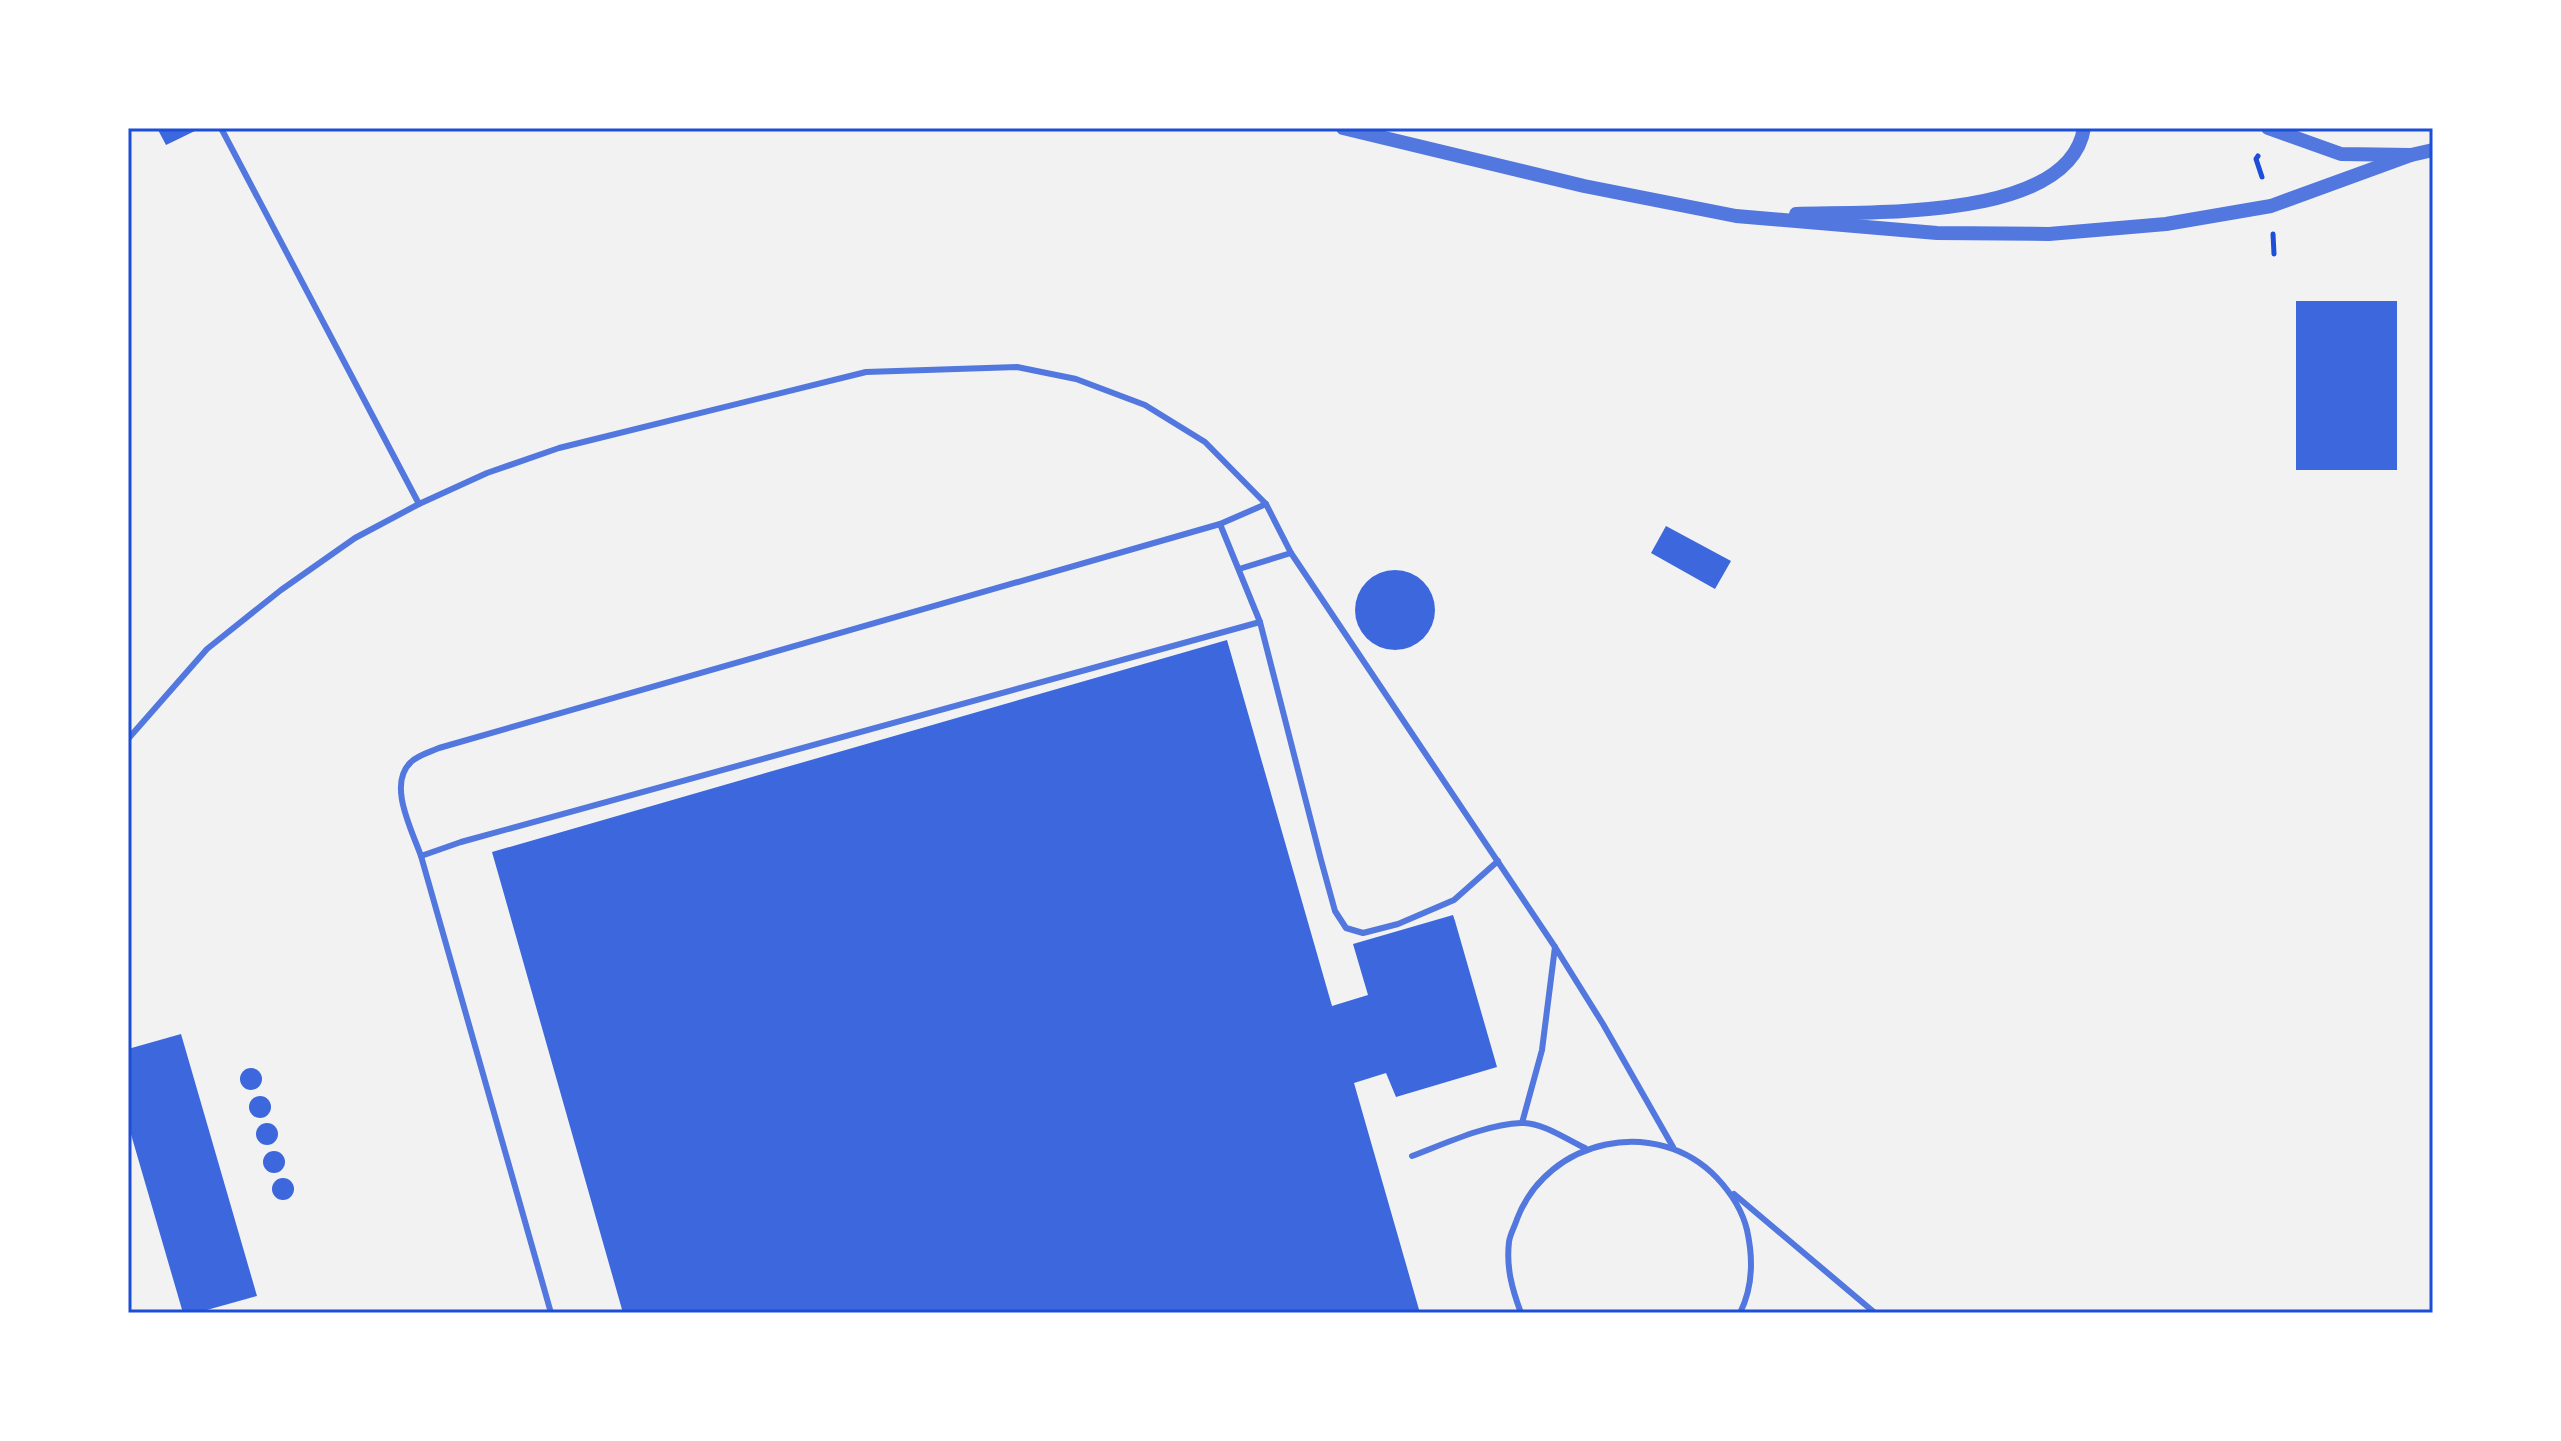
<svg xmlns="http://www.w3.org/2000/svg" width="2561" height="1441" font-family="'Alegreya Sans',sans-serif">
  <rect width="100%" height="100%" fill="#f2f2f2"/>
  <g fill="#3d67dc">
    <polygon points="157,128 201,128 166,145"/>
    <rect x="2296" y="301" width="101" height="169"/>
    <polygon points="1666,526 1731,561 1715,589 1651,553"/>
    <circle cx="1395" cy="610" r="40"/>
    <polygon points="1227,640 1332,1006 1368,995 1353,944 1453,915 1455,921 1497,1067 1396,1097 1386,1073 1354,1083 1420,1313 623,1313 492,852"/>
    <polygon points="181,1034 257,1296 196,1313 183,1313 128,1124 128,1049"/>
    <circle cx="251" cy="1079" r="11"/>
    <circle cx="260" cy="1107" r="11"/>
    <circle cx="267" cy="1134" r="11"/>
    <circle cx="274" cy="1162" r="11"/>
    <circle cx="283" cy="1189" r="11"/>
  </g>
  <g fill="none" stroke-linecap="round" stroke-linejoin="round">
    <g stroke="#1d4ed8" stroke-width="5">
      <polyline points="2258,156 2256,159 2262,177"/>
      <polyline points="2273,234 2274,254"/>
    </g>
    <g stroke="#5277de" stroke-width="6">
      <path d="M419 504 487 473 559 448 866 372 1017 367 1076 379 1145 405 1205 442 1266 504 1220 524 439 748C430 752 418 755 411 762 387 784 412 830 421 856L461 842 1260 622"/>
      <polyline points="1266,504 1291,553 1555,947 1603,1024 1673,1147"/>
      <polyline points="1220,524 1260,622 1321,860 1335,911 1346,928 1363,933 1398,924 1454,900 1498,861"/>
      <polyline points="1239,569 1291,553"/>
      <polyline points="128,739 207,649 281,590 355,538 419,504 221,128"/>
      <polyline points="421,856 551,1313"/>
      <polyline points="1522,1123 1542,1050 1555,947"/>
      <path d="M1412 1156C1444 1144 1487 1124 1521 1123 1542 1122 1566 1139 1585 1148"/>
      <polyline points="1734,1194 1875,1313"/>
      <path d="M1521 1313C1512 1289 1506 1267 1509 1242 1510 1234 1515 1226 1517 1219 1548 1138 1657 1115 1717 1178 1731 1193 1742 1209 1747 1230 1753 1257 1753 1287 1740 1313"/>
    </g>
    <g stroke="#5277de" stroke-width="14">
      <polyline points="1343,128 1584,186 1736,216 1937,233 2049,234 2166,224 2271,206 2411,155"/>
      <polyline points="2268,128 2341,154 2411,155 2433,150"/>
      <path d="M1796 214C1868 211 2069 222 2084 128"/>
    </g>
  </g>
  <rect width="2561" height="1441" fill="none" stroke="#ffffff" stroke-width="260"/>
  <rect x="130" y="130" width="2301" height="1181" fill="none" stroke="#1d4ed8" stroke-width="3"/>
</svg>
